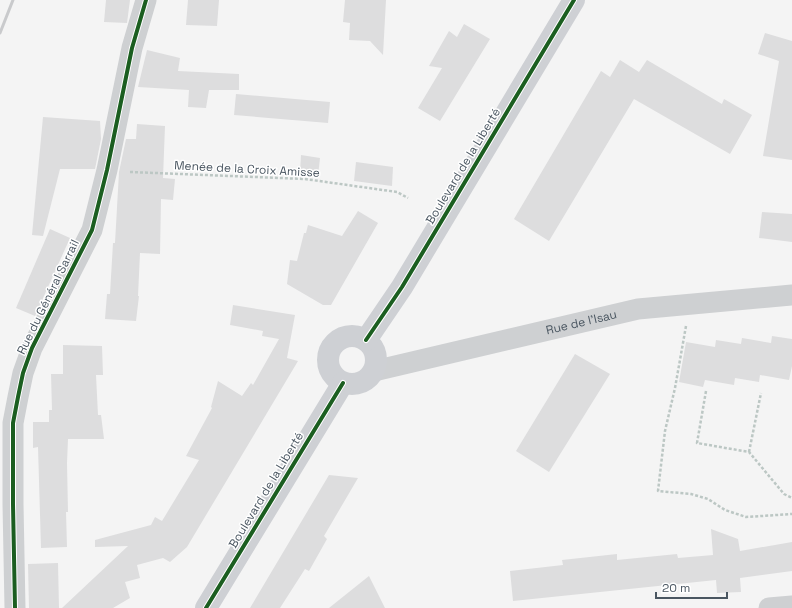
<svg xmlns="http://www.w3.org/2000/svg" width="792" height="608" font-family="'Space Grotesk',sans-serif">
  <rect width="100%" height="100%" fill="#f4f4f4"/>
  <g fill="#ddddde">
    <polygon points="106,0 130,0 127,23 104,22"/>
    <polygon points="188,0 219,0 217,26 186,25"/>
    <polygon points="345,0 386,0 383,55 370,41 349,40 350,23 343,22"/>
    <polygon points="464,24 490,39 440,121 418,108 442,68 429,66 449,31 457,37"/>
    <polygon points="765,33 792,41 792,160 763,156 779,61 758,54"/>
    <polygon points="147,50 180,58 178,71 239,74 239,90 209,90 206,108 188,107 189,90 138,87"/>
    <polygon points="620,60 639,72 647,60 722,104 724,99 752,115 730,154 634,99 549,241 514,219 601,71 610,77"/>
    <polygon points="236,94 330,102 328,123 234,115"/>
    <polygon points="43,117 100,121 101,139 95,169 60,169 43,236 32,235"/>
    <polygon points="137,124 165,126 163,178 175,179 173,200 161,199 160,254 140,253 138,296 139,296 136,321 105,319 107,294 110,294 113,243 115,243 119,172 126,139 136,139"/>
    <polygon points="301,155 320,158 318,176 300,173"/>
    <polygon points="356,162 393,167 392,186 354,181"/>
    <polygon points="358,211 378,223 331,305 323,305 287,284 290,260 297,261 304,233 306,233 308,225 342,236"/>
    <polygon points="762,212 792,214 792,242 759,238"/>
    <polygon points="50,229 70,238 35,316 16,308"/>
    <polygon points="233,305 295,315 287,358 298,361 187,547 170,562 163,558 137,565 140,578 125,582 130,598 113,608 62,608 128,546 95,547 95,540 151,525 155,517 162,521 199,460 186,456 212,408 211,407 218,381 242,396 251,383 253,385 279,339 262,336 263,331 230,325"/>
    <polygon points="772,336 792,339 792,366 789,380 760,375 759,382 735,378 734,385 705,380 703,387 679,382 686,342 715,347 716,340 741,344 742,338 771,343"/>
    <polygon points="63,345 102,346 103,375 96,375 98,415 101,415 104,439 68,439 67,463 68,512 66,512 67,547 41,548 38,447 33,448 33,422 49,422 49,410 52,410 51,374 63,374"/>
    <polygon points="575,354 610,374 549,472 516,451"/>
    <polygon points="329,475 358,478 324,536 327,539 309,571 305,569 280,608 250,608"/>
    <polygon points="711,529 738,539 740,551 792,542 792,571 740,578 741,592 717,593 716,580 513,601 510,571 563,565 562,560 617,554 617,560 677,554 678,558 713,555"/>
    <polygon points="58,563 59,608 29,608 28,564"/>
    <polygon points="369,576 385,608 329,608"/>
  </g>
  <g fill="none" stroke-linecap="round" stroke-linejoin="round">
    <g stroke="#bcc7c4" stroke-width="2.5" stroke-dasharray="3 2" stroke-linecap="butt">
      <polyline points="130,172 305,179 397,192 408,198"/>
      <polyline points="686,326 675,388 665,431 658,491 691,494 708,499 725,510 746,517 792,514"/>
      <polyline points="706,391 697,443 749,452 784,494 792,498"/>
      <polyline points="749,452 761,393"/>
    </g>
    <g stroke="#ced0d2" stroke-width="21">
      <path id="s1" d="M374 371 638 309 792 295"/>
      <polyline points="15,608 13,504 13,423 18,397 23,373 32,348 92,230 107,170 132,48 146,0"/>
      <polyline points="769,608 792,606"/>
    </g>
    <g stroke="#ced0d4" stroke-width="22">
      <circle cx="352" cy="360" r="24"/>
      <polyline points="366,340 402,287 574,0"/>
      <polyline points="206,608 343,383"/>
    </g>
    <polyline stroke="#c9cacc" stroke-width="3" points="0,33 13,0"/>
    <g stroke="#fff" stroke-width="6">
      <g id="cycleway">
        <polyline points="366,340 402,287 574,0"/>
        <polyline points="15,608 13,504 13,423 18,397 23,373 32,348 92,230 107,170 132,48 146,0"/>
        <polyline points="206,608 343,383"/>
      </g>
    </g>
    <use href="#cycleway" stroke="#1b5e20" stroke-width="4"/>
  </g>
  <g text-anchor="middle" stroke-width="3" stroke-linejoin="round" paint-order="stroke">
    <g font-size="12" fill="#4a5661" stroke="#fff">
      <text transform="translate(463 166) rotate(-59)" y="4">Boulevard de la Liberté</text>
      <text transform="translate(247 169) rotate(3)" y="4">Menée de la Croix Amisse</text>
      <text transform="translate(48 297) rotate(-64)" y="4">Rue du Général Sarrail</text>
      <text dy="4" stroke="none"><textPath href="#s1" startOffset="213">Rue de l'Isau</textPath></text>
      <text transform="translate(266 490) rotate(-59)" y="4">Boulevard de la Liberté</text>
    </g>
  </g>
  <path d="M656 592v6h71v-6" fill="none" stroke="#4a5661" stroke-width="2"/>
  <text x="662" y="592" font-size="12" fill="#4a5661" stroke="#ffffff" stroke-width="3" paint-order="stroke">20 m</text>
</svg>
